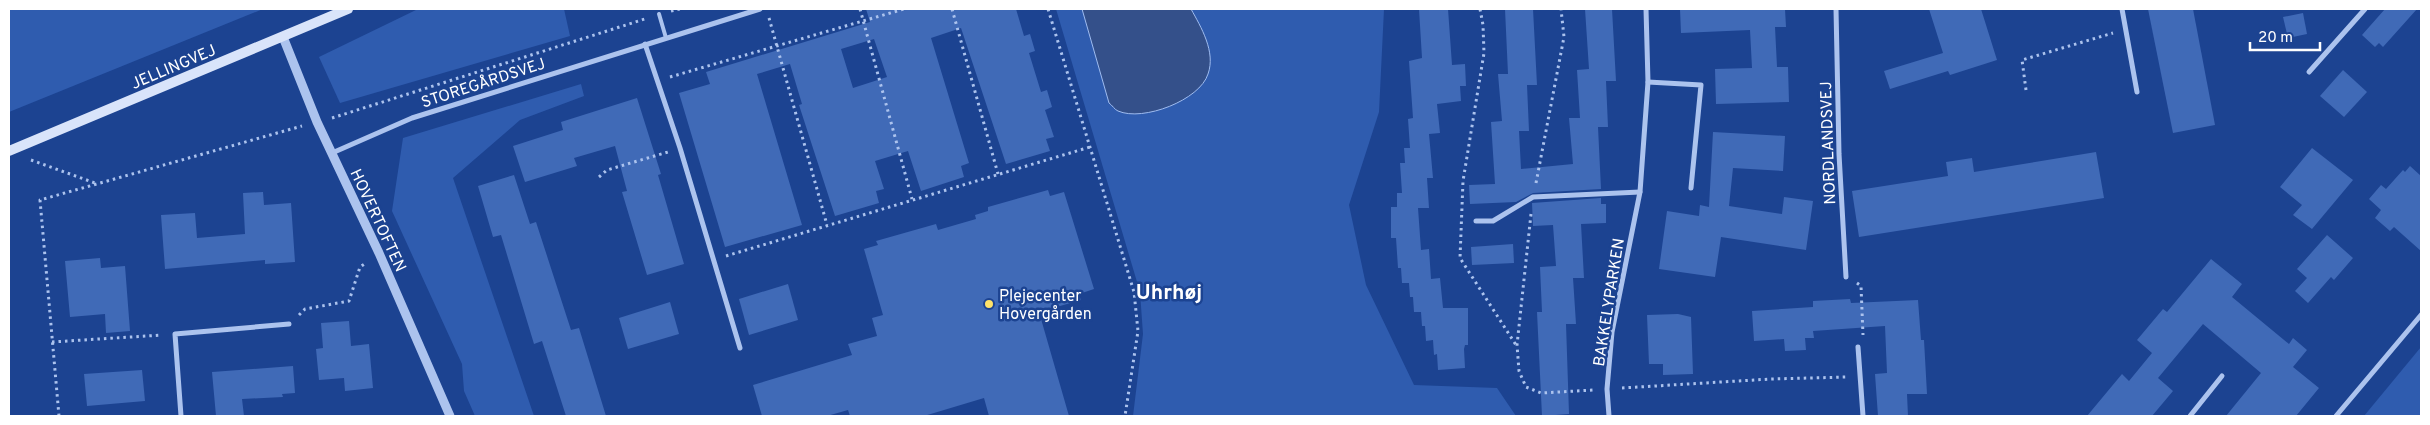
<svg xmlns="http://www.w3.org/2000/svg" width="2430" height="425" font-family="Overpass,sans-serif">
  <rect width="100%" height="100%" fill="#1c4391"/>
  <g fill="#2f5caf">
    <polygon points="9,9 263,9 9,112"/>
    <polygon points="418,9 564,9 570,36 340,103 319,57"/>
    <polygon points="1056,9 1384,9 1379,112 1349,205 1366,285 1414,385 1497,388 1516,416 1133,416 1143,334 1140,292"/>
    <polygon points="581,84 584,96 520,120 453,178 534,416 475,416 464,391 462,364 392,211 403,138"/>
    <polygon points="2421,347 2421,416 2364,416"/>
  </g>
  <path fill="#34508a" stroke="#9fbcf0" d="M1082 9H1191C1201 27 1216 52 1208 74 1200 100 1143 122 1118 111 1115 110 1112 105 1109 103Z"/>
  <g fill="#406ab7" fill-rule="evenodd">
    <path d="M866 9H1016L1024 36 1030 34 1035 51 1029 53 1041 92 1047 90 1052 107 1045 110 1054 137 1046 139 1050 151 1006 164 961 28 931 38 969 163 961 166 964 177 921 191 908 151 875 161 884 189 876 191 879 203 835 216 799 105 802 104 790 64 757 74 802 225 725 247 679 93 710 84 706 72 870 22ZM874 39 887 77 853 88 841 49Z"/>
    <polygon points="1419,9 1448,9 1452,65 1465,64 1466,86 1460,86 1461,101 1437,104 1440,133 1429,134 1433,178 1427,178 1429,208 1418,208 1421,250 1429,249 1431,279 1440,278 1443,308 1468,308 1468,345 1465,345 1464,349 1465,368 1438,370 1437,354 1434,355 1433,340 1426,341 1425,326 1422,326 1421,312 1414,312 1413,297 1410,297 1409,283 1402,283 1401,268 1398,268 1396,238 1391,238 1391,207 1397,207 1397,193 1402,193 1400,163 1405,163 1404,148 1410,148 1408,119 1413,118 1409,61 1422,58"/>
    <polygon points="1505,9 1533,9 1537,85 1527,85 1529,131 1519,131 1521,169 1573,164 1569,118 1580,118 1577,70 1589,69 1585,9 1612,9 1616,81 1606,81 1608,127 1598,127 1601,189 1533,193 1516,202 1470,204 1469,185 1495,184 1491,122 1502,121 1498,74 1508,74"/>
    <polygon points="1680,9 1785,9 1786,27 1775,27 1777,67 1788,67 1789,102 1716,104 1715,69 1752,68 1750,30 1681,33"/>
    <polygon points="1929,9 1981,9 1997,60 1950,75 1948,71 1890,89 1884,71 1943,53"/>
    <polygon points="2148,9 2193,9 2215,125 2173,133"/>
    <polygon points="2385,9 2417,9 2383,47 2379,43 2375,47 2362,35"/>
    <polygon points="2303,13 2307,34 2288,38 2283,17"/>
    <polygon points="2343,70 2367,92 2344,117 2320,96"/>
    <polygon points="637,98 661,174 658,175 684,264 647,275 622,192 627,191 615,146 574,158 577,166 525,182 513,146 563,130 561,122"/>
    <polygon points="1713,132 1785,136 1783,171 1733,168 1729,206 1782,214 1784,197 1813,201 1806,250 1721,237 1715,277 1659,269 1667,211 1699,216 1700,205 1709,207"/>
    <polygon points="2312,148 2353,180 2312,229 2293,215 2302,205 2280,187"/>
    <polygon points="2096,152 2104,198 1859,237 1852,191 1948,176 1946,162 1972,158 1974,172"/>
    <polygon points="2410,166 2421,176 2421,251 2394,227 2390,231 2375,218 2381,210 2369,199 2381,185 2386,189 2403,170 2405,172"/>
    <polygon points="514,175 530,224 536,222 571,330 579,328 606,416 566,416 542,341 534,344 501,235 493,237 478,186"/>
    <polygon points="1048,190 1050,196 1064,192 1094,289 1079,294 1081,300 1039,312 1069,416 989,416 984,398 924,416 850,416 848,410 827,416 762,416 753,385 852,355 848,344 877,336 872,318 883,315 864,249 878,245 876,241 936,224 938,230 976,219 975,215 988,211 988,207"/>
    <polygon points="263,192 264,205 291,203 295,262 265,264 265,260 165,269 161,215 195,213 197,238 245,234 243,193"/>
    <polygon points="1601,198 1601,204 1606,204 1606,223 1581,224 1584,278 1573,278 1576,324 1566,324 1569,414 1542,416 1537,312 1542,312 1540,267 1556,266 1553,225 1533,226 1532,203"/>
    <polygon points="2327,235 2353,258 2334,280 2331,277 2308,303 2295,291 2307,278 2297,269"/>
    <polygon points="1513,244 1514,263 1472,265 1471,247"/>
    <polygon points="100,258 101,268 125,266 130,331 106,333 105,314 70,317 65,261"/>
    <polygon points="2211,259 2242,284 2232,297 2289,344 2293,338 2307,350 2293,367 2319,388 2296,416 2226,416 2261,373 2203,324 2158,378 2173,391 2152,416 2087,416 2122,374 2129,381 2152,353 2137,340 2163,309 2167,312"/>
    <polygon points="788,284 798,320 749,335 739,299"/>
    <polygon points="1850,299 1851,303 1918,300 1921,340 1924,340 1927,394 1907,394 1908,416 1878,416 1875,374 1887,373 1885,326 1813,331 1814,338 1805,338 1806,350 1785,351 1784,339 1754,341 1752,311 1813,307 1813,301"/>
    <polygon points="670,302 679,334 628,349 619,318"/>
    <polygon points="1678,314 1691,317 1693,374 1663,375 1663,364 1649,364 1647,315"/>
    <polygon points="349,321 351,346 369,344 373,388 345,391 344,378 319,380 316,349 323,348 321,323"/>
    <polygon points="293,366 295,393 282,394 283,397 242,399 244,416 216,416 212,372"/>
    <polygon points="142,370 145,401 87,406 84,374"/>
  </g>
  <g fill="none" stroke-linecap="round" stroke-linejoin="round">
    <g stroke="#acc3ee" stroke-width="3" stroke-dasharray="2.5 4" stroke-linecap="butt">
      <polyline points="860,9 912,199"/>
      <polyline points="952,9 998,174"/>
      <polyline points="1048,9 1134,292 1138,331 1125,416"/>
      <polyline points="1480,9 1483,25 1484,53 1463,181 1460,258 1516,345"/>
      <polyline points="671,11 680,9"/>
      <polyline points="769,18 827,225"/>
      <polyline points="670,77 904,9"/>
      <polyline points="2026,90 2022,60 2113,33"/>
      <polyline points="332,118 648,18"/>
      <polyline points="31,160 95,183"/>
      <polyline points="599,177 607,170 668,152"/>
      <polyline points="1536,183 1564,37 1561,9"/>
      <polyline points="1531,214 1517,345 1519,371 1526,387 1541,393 1593,390"/>
      <polyline points="726,256 1090,147"/>
      <polyline points="1857,283 1861,286 1863,335"/>
      <polyline points="299,315 305,309 349,301 360,267 366,263"/>
      <polyline points="52,342 162,335"/>
      <polyline points="1622,388 1771,379 1847,377"/>
      <polyline points="59,416 40,200 302,126"/>
    </g>
    <polyline stroke="#acc3ee" stroke-width="4" points="659,14 666,38"/>
    <g stroke="#acc3ee" stroke-width="5">
      <polyline points="1836,9 1839,154 1846,277"/>
      <polyline points="2122,9 2137,92"/>
      <polyline points="645,44 680,148 740,348"/>
      <polyline points="2309,72 2365,9"/>
      <polyline points="1648,82 1701,85 1691,188"/>
      <polyline points="332,153 412,118 760,9"/>
      <polyline points="1476,221 1493,221 1533,197 1640,192"/>
      <polyline points="1858,347 1863,416"/>
      <polyline points="181,416 175,334 289,324"/>
      <polyline points="1609,416 1607,389 1612,332 1640,192 1648,82 1646,9"/>
      <polyline points="2190,416 2222,376"/>
      <polyline points="2336,416 2421,315"/>
    </g>
    <polyline stroke="#acc3ee" stroke-width="9" points="283,37 317,122 379,253 450,416"/>
    <polyline stroke="#d9e4fa" stroke-width="10" points="9,151 348,9"/>
  </g>
  <circle fill="#fee26a" stroke="#1c4391" stroke-width="2" cx="989" cy="304" r="5"/>
  <g text-anchor="middle" stroke-width="5" stroke-linejoin="round" paint-order="stroke">
    <g font-size="16" fill="#fff" stroke="#1c4391">
      <text transform="translate(173 66) rotate(-23)" y="6">JELLINGVEJ</text>
      <text transform="translate(483 82) rotate(-18)" y="6">STOREGÅRDSVEJ</text>
      <text transform="translate(1827 143) rotate(-92)" y="6">NORDLANDSVEJ</text>
      <text transform="translate(379 220) rotate(65)" y="6">HOVERTOFTEN</text>
      <text transform="translate(1608 302) rotate(-81)" y="6">BAKKELYPARKEN</text>
    </g>
    <g font-size="16" fill="#fff" stroke="#1c4391" text-anchor="start">
      <text x="999" y="301">Plejecenter<tspan x="999" dy="18">Hovergården</tspan></text>
    </g>
    <g font-size="21" font-weight="bold" fill="#fff" stroke="#1c4391">
      <text x="1169" y="299">Uhrhøj</text>
    </g>
  </g>
  <rect width="2430" height="425" fill="none" stroke="#ffffff" stroke-width="20"/>
  <path d="M2250 42v8h70v-8" fill="none" stroke="#ffffff" stroke-width="2.5"/>
  <text x="2258" y="42" font-size="15" fill="#ffffff" stroke="#1c4391" stroke-width="4" paint-order="stroke">20 m</text>
</svg>
